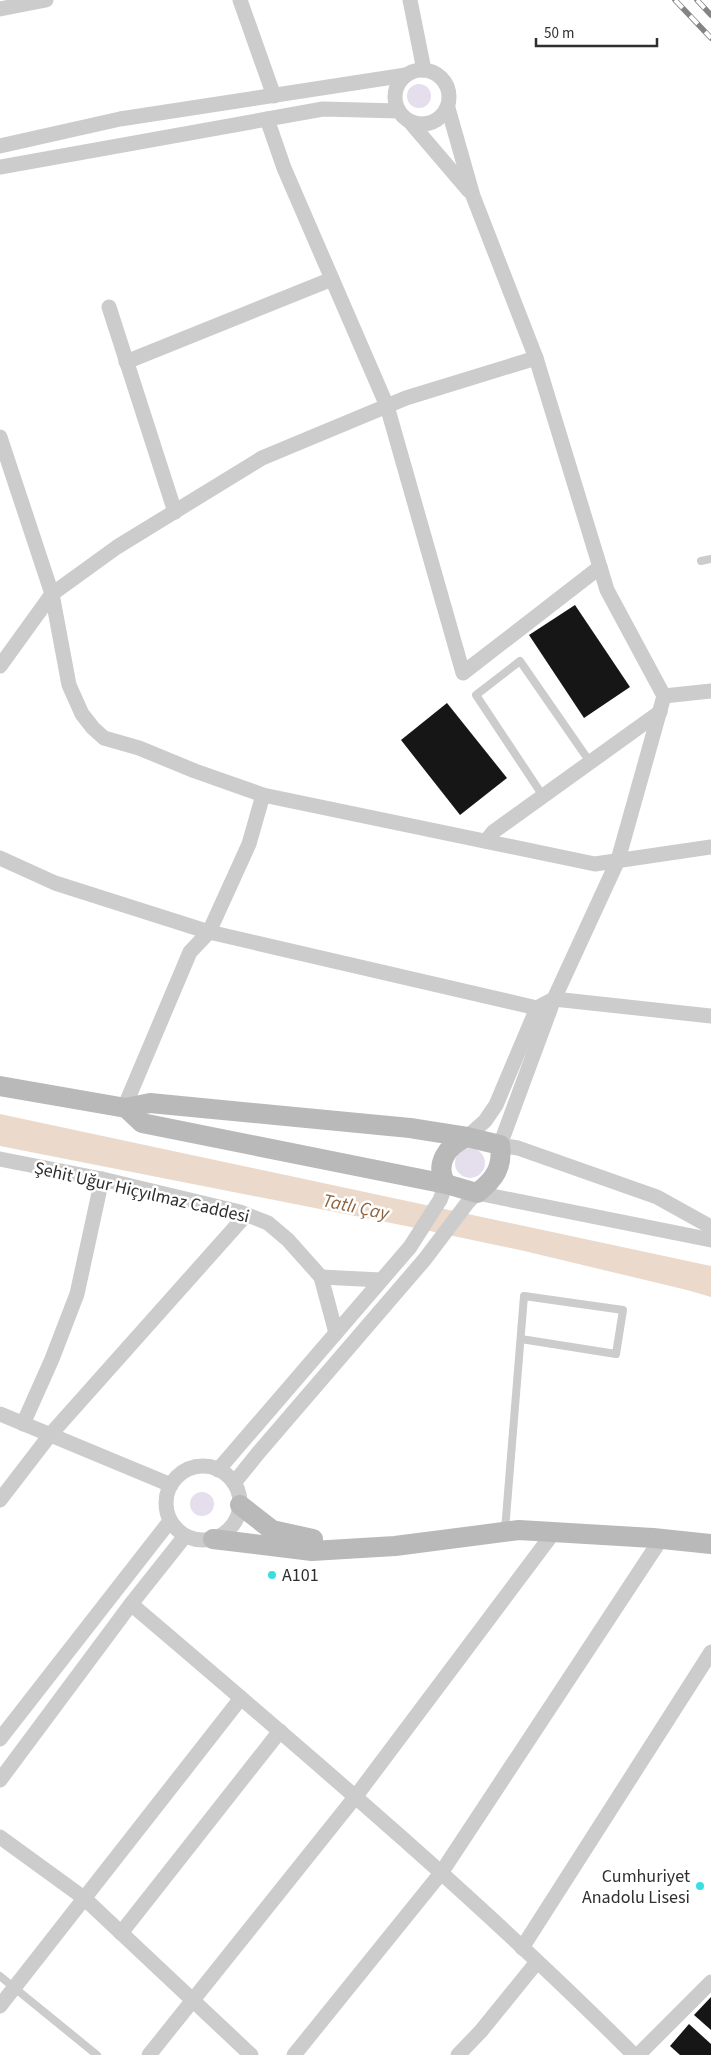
<svg xmlns="http://www.w3.org/2000/svg" width="711" height="2055" font-family="'Source Sans 3',sans-serif">
  <rect width="100%" height="100%" fill="#fff"/>
  <g fill="#e5deec">
    <circle cx="419" cy="96" r="12"/>
    <circle cx="470" cy="1163" r="15"/>
    <circle cx="202" cy="1504" r="12"/>
  </g>
  <polygon fill="#ebdacb" points="0,1114 711,1266 711,1297 687,1290 520,1250 406,1226 0,1146"/>
  <g fill="#161616">
    <polygon points="575,605 630,687 584,718 529,635"/>
    <polygon points="447,703 507,778 460,815 401,740"/>
    <polygon points="711,1997 711,2030 694,2015"/>
    <polygon points="689,2024 711,2044 711,2055 680,2055 670,2046"/>
  </g>
  <g fill="none" stroke-linecap="round" stroke-linejoin="round">
    <g stroke="#ccc" stroke-width="8">
      <polyline points="701,561 711,559"/>
      <polyline points="543,796 476,695 520,661 590,762"/>
      <polyline points="505,1530 524,1296 623,1310 616,1354 521,1339"/>
      <polyline points="0,1976 97,2055"/>
    </g>
    <g stroke="#ccc" stroke-width="15">
      <polyline points="240,0 274,96"/>
      <polyline points="410,0 424,70"/>
      <polyline points="0,9 46,0"/>
      <circle cx="422" cy="97" r="27"/>
      <polyline points="448,108 473,196 536,358 607,590 664,696"/>
      <polyline points="267,119 284,168 387,406 463,673 600,567"/>
      <polyline points="410,122 469,191"/>
      <polyline points="0,146 120,119 406,75"/>
      <polyline points="0,167 323,109 399,111"/>
      <polyline points="109,307 175,512"/>
      <polyline points="126,362 332,279"/>
      <polyline points="0,437 52,594 69,685 82,714 93,728 104,738 139,748 195,771 263,795 249,844 209,932 190,952 124,1108"/>
      <polyline points="0,666 52,594 117,547 262,458 406,398 536,358"/>
      <polyline points="711,691 664,696 618,860 554,999 500,1145 518,1148 657,1197 711,1227"/>
      <polyline points="263,795 595,864 711,847"/>
      <polyline points="486,841 493,832 660,712"/>
      <polyline points="0,858 55,883 209,932 537,1008 554,999 711,1016"/>
      <polyline points="467,1137 485,1121 496,1105 537,1008"/>
      <polyline points="0,1159 102,1179 240,1212 268,1223 288,1240 321,1277 336,1333"/>
      <polyline points="321,1277 381,1280"/>
      <polyline points="0,1414 171,1485"/>
      <polyline points="23,1424 52,1359 77,1294 102,1179"/>
      <circle cx="203" cy="1503" r="37"/>
      <polyline points="218,1470 410,1247 440,1200 446,1184"/>
      <polyline points="234,1483 259,1452 425,1259 468,1202 477,1193 711,1240"/>
      <polyline points="0,1500 50,1435 246,1215"/>
      <path d="M131 1604C302 1750 475 1896 634 2055"/>
      <polyline points="0,1739 170,1521"/>
      <polyline points="0,1780 131,1604 185,1536"/>
      <polyline points="0,1837 84,1898 251,2055"/>
      <polyline points="121,1933 280,1731"/>
      <polyline points="522,1948 711,1652"/>
      <polyline points="0,2006 241,1698"/>
      <polyline points="149,2055 356,1796 554,1532"/>
      <polyline points="294,2055 441,1873 661,1539"/>
      <polyline points="458,2055 481,2031 537,1962"/>
      <polyline points="638,2055 711,1982"/>
    </g>
    <g stroke="#b9b9b9" stroke-width="20">
      <path d="M0 1086 126 1108 150 1103 410 1128 467 1137 500 1145C503 1167 495 1179 477 1193L446 1184 142 1123 126 1108"/>
      <path d="M446 1184C434 1164 447 1146 467 1137"/>
      <polyline points="240,1505 272,1530 313,1539"/>
      <polyline points="213,1539 312,1551 395,1546 519,1530 653,1538 711,1544"/>
    </g>
    <g stroke="#848484" stroke-width="5.5">
      <g id="rail">
        <polyline points="675,0 711,38"/>
        <polyline points="697,0 711,15"/>
      </g>
    </g>
    <use href="#rail" stroke="#fff" stroke-width="4" stroke-dasharray="11" stroke-linecap="butt"/>
  </g>
  <g fill="#38dfdf" stroke="#fff" stroke-width="2">
    <circle cx="272" cy="1575" r="5"/>
    <circle cx="700" cy="1886" r="5"/>
  </g>
  <g text-anchor="middle" stroke-width="5" stroke-linejoin="round" paint-order="stroke">
    <g font-size="18" fill="#2f2f2f" stroke="#fff">
      <text transform="translate(142 1192) rotate(13)" y="6">Şehit Uğur Hiçyılmaz Caddesi</text>
    </g>
    <g font-size="18" fill="#2f2f2f" stroke="#fff" text-anchor="start">
      <text x="282" y="1581">A101</text>
      <text x="690" y="1882" text-anchor="end">Cumhuriyet<tspan x="690" dy="21">Anadolu Lisesi</tspan></text>
    </g>
    <g font-size="19" font-style="italic" fill="#8f6440" stroke="#fff">
      <text transform="translate(356 1206) rotate(12)" y="7">Tatlı Çay</text>
    </g>
  </g>
  <path d="M536 38v8h121v-8" fill="none" stroke="#2f2f2f" stroke-width="2.5"/>
  <text x="544" y="38" font-size="15" fill="#2f2f2f" stroke="#ffffff" stroke-width="4" paint-order="stroke">50 m</text>
</svg>
